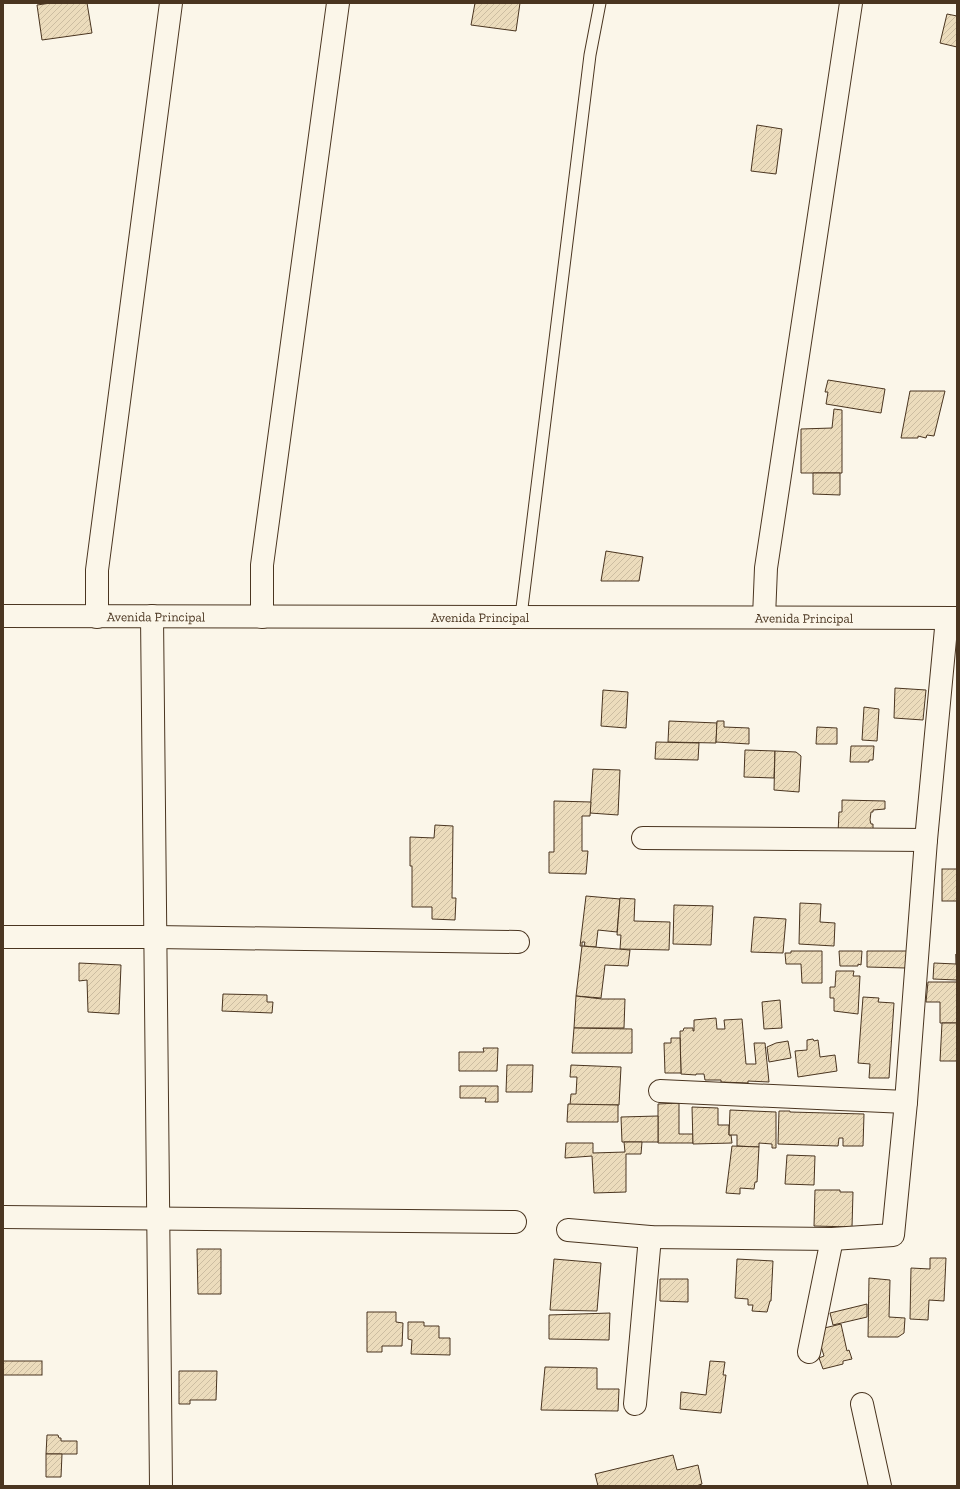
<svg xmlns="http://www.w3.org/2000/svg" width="960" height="1489" font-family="'Zilla Slab',serif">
  <defs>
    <pattern id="building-hatch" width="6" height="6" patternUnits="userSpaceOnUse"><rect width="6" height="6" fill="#ecdcbc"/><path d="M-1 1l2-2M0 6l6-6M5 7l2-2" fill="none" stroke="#ccbda1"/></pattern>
  </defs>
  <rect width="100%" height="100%" fill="#fbf6e9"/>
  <g fill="url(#building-hatch)" stroke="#4a3520">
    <polygon points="51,3 87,3 92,33 42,40 37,5"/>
    <polygon points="475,3 520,3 516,31 471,25"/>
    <polygon points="947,14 957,16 957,47 940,43"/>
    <polygon points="757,125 782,129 776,174 751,171"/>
    <polygon points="828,380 885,389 881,413 826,404 828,392 825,392"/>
    <polygon points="910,391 945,391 934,436 927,435 926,438 918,436 918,438 901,438"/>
    <polygon points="834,409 842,410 842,473 801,473 801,429 832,428"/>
    <polygon points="813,473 840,473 840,495 813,494"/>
    <polygon points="606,551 643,557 639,581 601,581"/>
    <polygon points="895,688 926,690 923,720 894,718"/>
    <polygon points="603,690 628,692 626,728 601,726"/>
    <polygon points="864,707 879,709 877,741 862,740"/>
    <polygon points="669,721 717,723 716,743 668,742"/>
    <polygon points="717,721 724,721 724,727 749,728 749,744 716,742"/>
    <polygon points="817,727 837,728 837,744 816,744"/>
    <polygon points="656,742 699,743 698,760 655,759"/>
    <polygon points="851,746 874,746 873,760 869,760 869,762 850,762"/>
    <polygon points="745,750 775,751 774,778 744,777"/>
    <polygon points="775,751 796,752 801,756 799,792 774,790"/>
    <polygon points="593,769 620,770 618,815 590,813"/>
    <polygon points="842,800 885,801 885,809 873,810 873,812 871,812 870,820 871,824 873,824 873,830 838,833 839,812 842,812"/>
    <polygon points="554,801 591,802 590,816 582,816 582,851 588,851 586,874 549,873 549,852 554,852"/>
    <polygon points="435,825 453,826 452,898 456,898 455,920 432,919 432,907 412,907 412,866 410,866 410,837 434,838"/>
    <rect x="942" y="869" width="15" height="32"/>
    <polygon points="586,896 620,899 617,932 598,930 596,947 584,946 585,942 582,942 582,946 580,946"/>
    <polygon points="620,898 635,899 634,921 670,922 669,950 620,949 621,935 617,935"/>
    <polygon points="800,903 821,904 820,922 835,923 834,946 799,944"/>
    <polygon points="674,905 713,906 711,945 673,944"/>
    <polygon points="754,917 786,919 783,953 751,952"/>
    <polygon points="582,946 630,950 628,966 605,965 601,998 576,996"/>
    <polygon points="791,951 822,951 822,983 802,983 801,964 786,964 785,953 791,953"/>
    <polygon points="839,951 862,951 861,965 858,964 858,966 840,966"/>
    <polygon points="867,951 907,951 906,968 867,967"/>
    <polygon points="956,954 957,980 933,979 934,963 956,964"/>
    <polygon points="79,963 121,965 119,1014 88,1012 87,980 79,981"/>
    <polygon points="836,971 854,971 853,976 860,976 858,1014 834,1011 834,998 830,998 830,987 835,987"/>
    <polygon points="928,982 957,982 957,1023 940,1023 940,1002 926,1002"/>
    <polygon points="223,994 267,995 267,1002 273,1002 272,1013 222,1011"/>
    <polygon points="576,996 602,999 625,999 624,1028 574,1028"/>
    <polygon points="863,997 879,998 878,1002 894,1003 889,1078 869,1078 870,1064 858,1063"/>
    <polygon points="780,1000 782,1028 764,1029 762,1002"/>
    <polygon points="716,1018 717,1029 725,1029 724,1020 742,1019 746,1064 756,1064 754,1043 765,1043 769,1082 748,1081 748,1083 721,1082 721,1080 705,1080 704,1074 696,1074 696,1075 681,1074 680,1031 683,1031 684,1028 693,1028 693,1031 694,1031 694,1020"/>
    <polygon points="942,1023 957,1023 957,1061 940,1061"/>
    <polygon points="574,1028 632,1029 632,1053 572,1053"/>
    <polygon points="671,1038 680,1038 681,1073 665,1073 664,1043 671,1043"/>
    <polygon points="813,1039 814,1041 818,1040 820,1057 835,1055 837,1071 798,1077 795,1051 807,1050 807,1040"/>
    <polygon points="788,1041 791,1058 769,1062 767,1047 776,1043"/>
    <polygon points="483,1048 498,1048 497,1071 459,1071 459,1052 484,1052"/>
    <polygon points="507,1065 533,1065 532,1092 506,1092"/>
    <polygon points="571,1065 621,1067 619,1105 570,1105 571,1094 576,1094 577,1077 570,1077"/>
    <polygon points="460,1086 498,1086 498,1102 485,1102 486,1098 460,1098"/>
    <polygon points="679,1103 679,1134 693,1134 693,1143 658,1143 658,1104"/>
    <polygon points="568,1104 618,1105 618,1122 567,1122"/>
    <polygon points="692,1107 718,1108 718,1125 729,1125 729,1135 731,1135 732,1143 693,1144"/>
    <polygon points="730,1110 776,1112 776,1148 772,1148 772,1144 759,1143 759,1147 737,1146 737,1135 729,1135"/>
    <polygon points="779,1111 790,1111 790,1112 864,1114 863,1146 843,1146 843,1138 839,1138 838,1146 778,1144"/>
    <polygon points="658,1116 658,1142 622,1142 621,1117"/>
    <polygon points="624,1142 642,1142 641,1154 626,1154 626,1192 594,1193 592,1156 565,1158 566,1143 593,1143 593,1153 625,1152"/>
    <polygon points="732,1146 759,1147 757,1182 755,1182 754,1189 740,1188 740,1194 726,1193"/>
    <polygon points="787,1155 815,1156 814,1185 785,1184"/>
    <polygon points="815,1190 840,1190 840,1192 853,1192 852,1227 814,1226"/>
    <polygon points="197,1249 221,1249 221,1294 198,1294"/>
    <polygon points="930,1258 946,1258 944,1301 929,1300 928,1320 910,1319 911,1268 930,1269"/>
    <polygon points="554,1259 601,1263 597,1311 550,1310"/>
    <polygon points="737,1259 773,1261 771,1301 770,1301 767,1312 752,1311 753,1305 748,1305 748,1299 735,1298"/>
    <polygon points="869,1278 890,1280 889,1317 905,1318 904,1333 898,1337 868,1337"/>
    <polygon points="660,1279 688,1279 688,1302 660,1301"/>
    <polygon points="867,1304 867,1317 833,1325 830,1313"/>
    <polygon points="367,1312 396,1312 396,1322 403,1323 402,1346 382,1346 382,1352 367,1352"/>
    <polygon points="610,1313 609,1340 549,1339 549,1315"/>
    <polygon points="408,1322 424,1322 424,1326 439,1326 439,1338 450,1338 450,1355 411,1354 412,1340 408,1339"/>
    <polygon points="841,1324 847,1351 849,1350 852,1359 843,1361 843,1364 823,1369 819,1358 824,1356 816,1330"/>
    <rect x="3" y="1361" width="39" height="14"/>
    <polygon points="710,1361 725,1362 723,1375 726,1375 721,1413 680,1409 681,1392 706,1395"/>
    <polygon points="545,1367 597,1368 597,1389 619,1389 618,1411 541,1410"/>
    <polygon points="179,1371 217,1371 216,1400 190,1400 190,1404 179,1404"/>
    <polygon points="47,1435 58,1435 59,1438 61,1438 61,1441 77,1441 77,1454 46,1454"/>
    <polygon points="46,1454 62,1454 61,1477 46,1477"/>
    <polygon points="673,1455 677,1470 698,1465 702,1484 696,1486 598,1486 595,1474"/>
  </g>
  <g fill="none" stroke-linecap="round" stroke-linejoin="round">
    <g stroke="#4a3520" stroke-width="13">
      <polyline id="lane" points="521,616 590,55 600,3"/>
    </g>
    <g stroke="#4a3520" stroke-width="24">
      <g id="street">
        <polyline points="152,616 161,1486"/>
        <polyline points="97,617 97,570 171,3"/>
        <polyline points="262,617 262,565 338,3"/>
        <polyline points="764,617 766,568 851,3"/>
        <polyline points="643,838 926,840"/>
        <polyline points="3,937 155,937 518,942"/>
        <polyline points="660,1091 906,1102"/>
        <polyline points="3,1217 515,1222"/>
        <polyline points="568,1230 650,1237 832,1239 893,1235 906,1102 926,840 947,618"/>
        <polyline points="809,1352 832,1239"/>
        <polyline points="635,1404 650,1237"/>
        <polyline points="862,1404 880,1486"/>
      </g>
    </g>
    <g stroke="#4a3520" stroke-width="24">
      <g id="secondary">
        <path id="s1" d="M3 616 957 618"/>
      </g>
    </g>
    <use href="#lane" stroke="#fbf6e9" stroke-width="11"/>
    <use href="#street" stroke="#fbf6e9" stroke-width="22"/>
    <use href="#secondary" stroke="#fbf6e9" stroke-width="22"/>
  </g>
  <g text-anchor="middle" stroke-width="3" stroke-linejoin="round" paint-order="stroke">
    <g font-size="13" fill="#4a3520" stroke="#fbf6e9">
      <text dy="5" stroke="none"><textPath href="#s1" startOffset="477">Avenida Principal</textPath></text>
      <text dy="5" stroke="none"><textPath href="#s1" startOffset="153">Avenida Principal</textPath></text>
      <text dy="5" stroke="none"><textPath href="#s1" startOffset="801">Avenida Principal</textPath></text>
    </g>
  </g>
  <rect width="960" height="1489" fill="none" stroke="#4a3520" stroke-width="8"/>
</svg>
